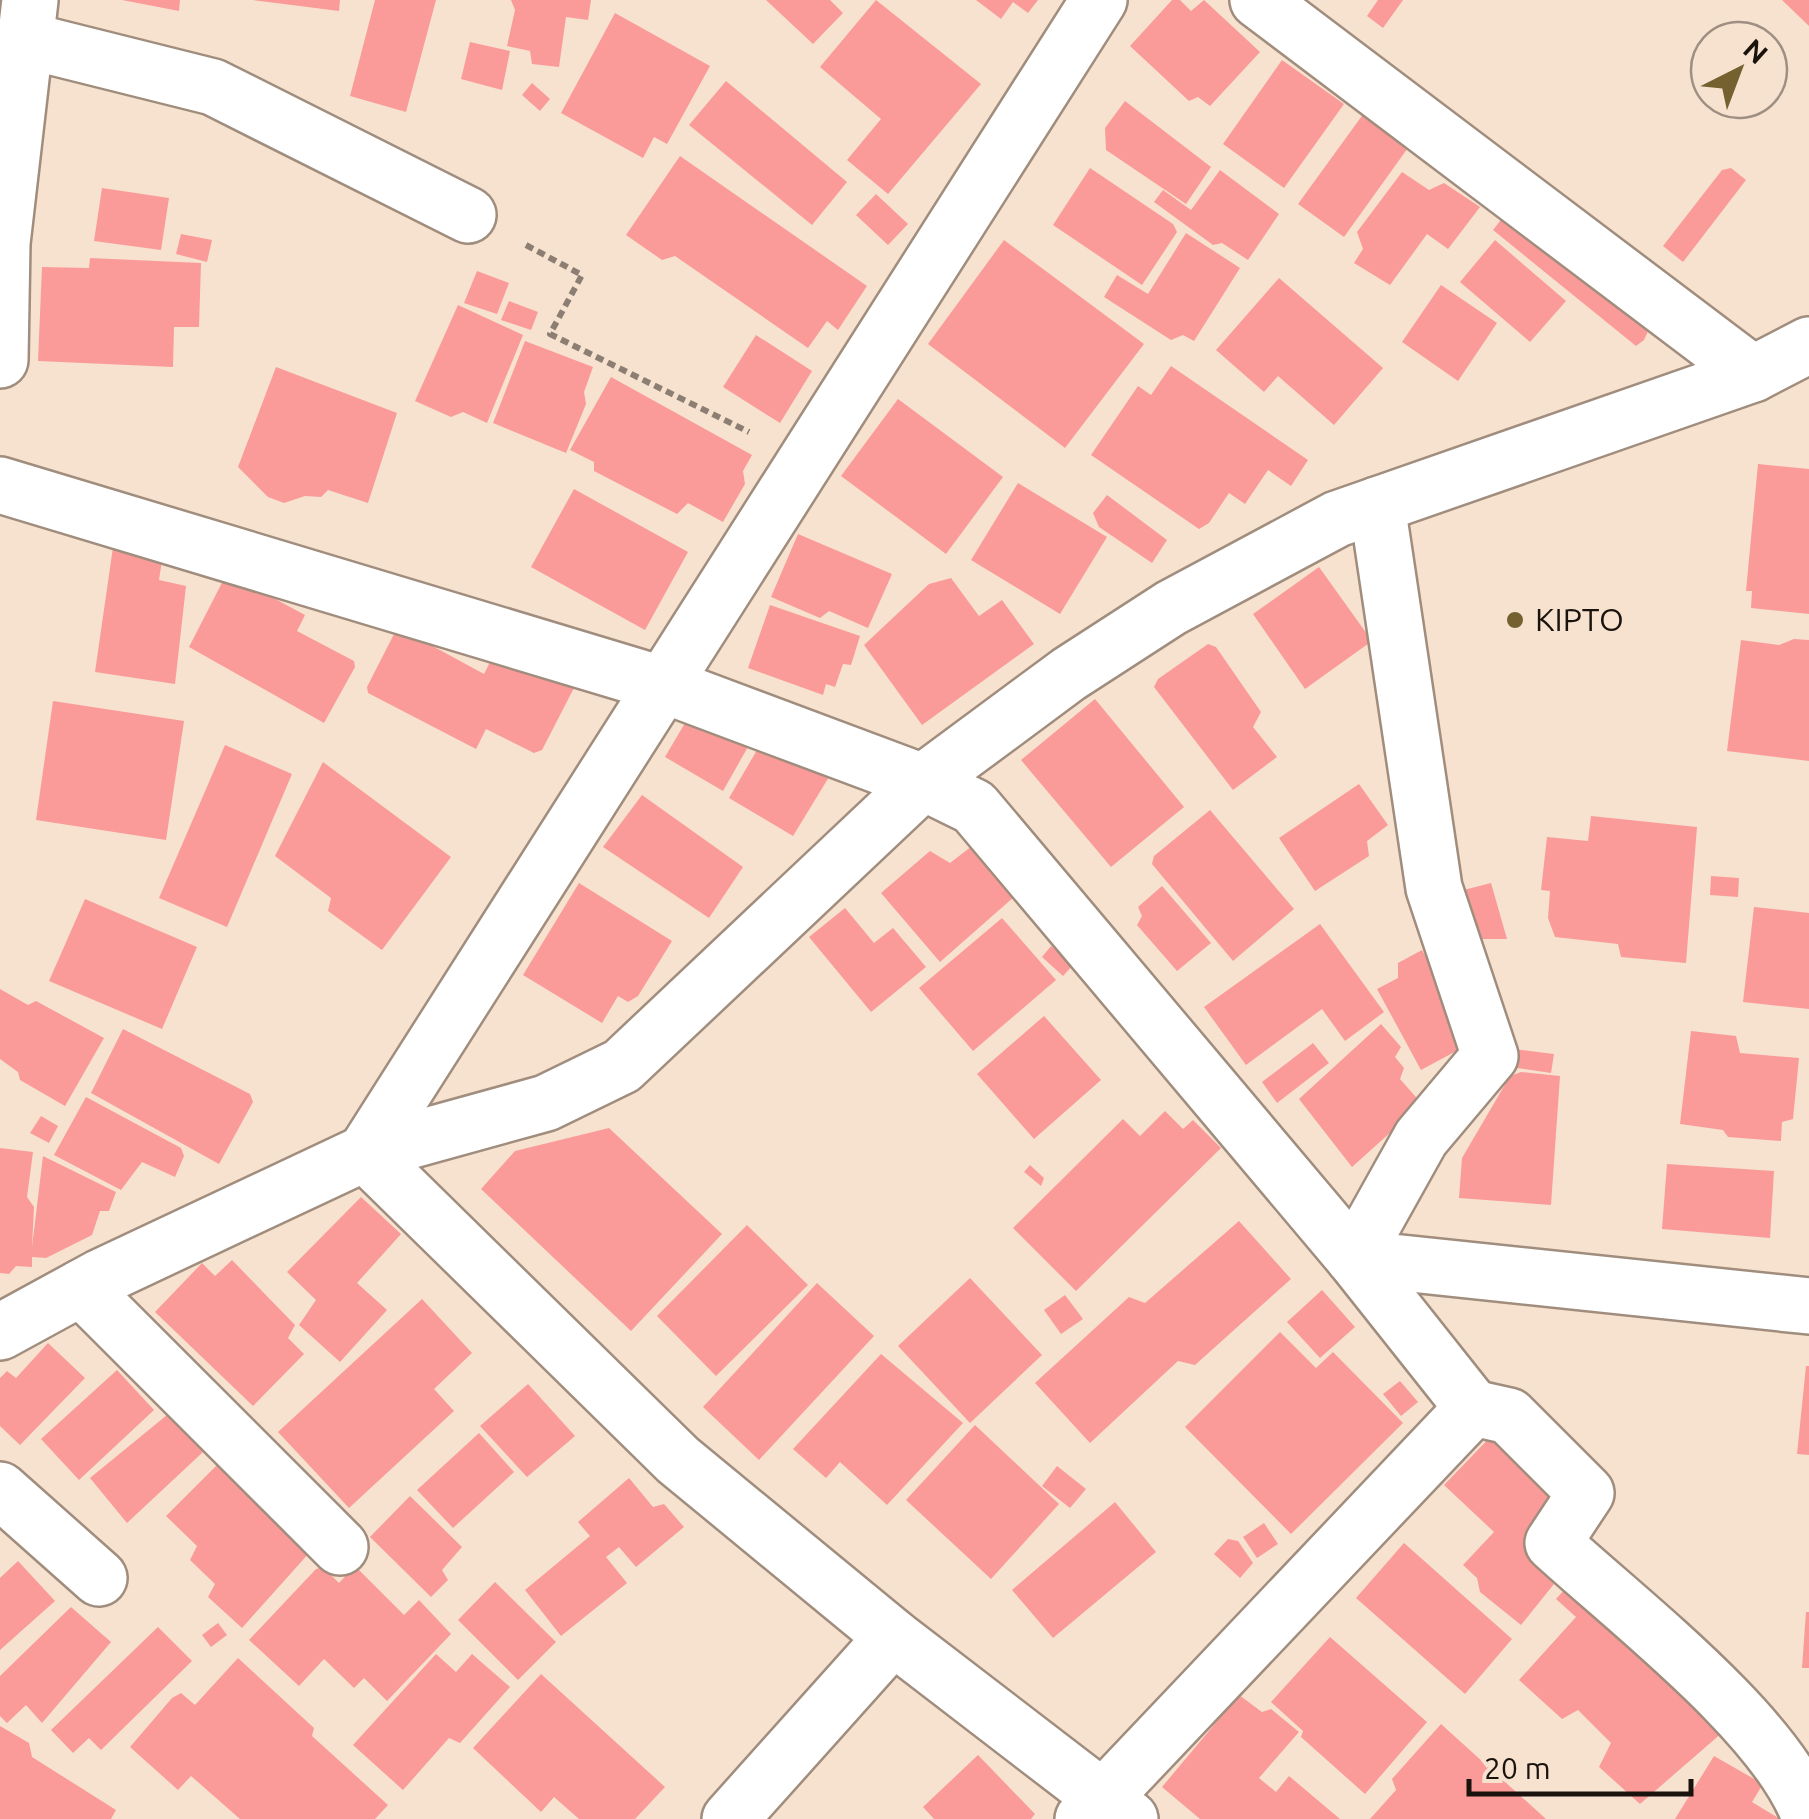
<svg xmlns="http://www.w3.org/2000/svg" width="1809" height="1819" font-family="Ubuntu,sans-serif">
  <rect width="100%" height="100%" fill="#f7e2d0"/>
  <g fill="#fa9b99">
    <polygon points="122,0 180,0 179,11"/>
    <polygon points="253,0 340,0 339,11"/>
    <polygon points="375,0 436,0 406,112 350,96"/>
    <polygon points="511,0 591,0 588,20 566,17 559,67 532,64 530,51 507,46 515,10"/>
    <polygon points="766,0 830,0 843,13 813,44"/>
    <polygon points="876,0 981,84 888,194 847,160 881,119 820,67"/>
    <polygon points="976,0 1038,0 1028,13 1013,2 1001,19"/>
    <polygon points="1172,0 1180,0 1191,11 1204,0 1260,52 1210,106 1198,97 1189,101 1130,46"/>
    <polygon points="1378,0 1403,0 1383,28 1367,16"/>
    <polygon points="1782,0 1809,0 1809,26"/>
    <polygon points="615,13 710,66 667,144 654,137 643,158 561,113"/>
    <polygon points="470,42 510,51 502,90 461,79"/>
    <polygon points="1282,60 1344,104 1284,188 1223,144"/>
    <polygon points="726,81 847,182 812,225 689,125"/>
    <polygon points="532,83 550,99 540,111 522,95"/>
    <polygon points="1125,101 1211,167 1186,204 1106,150 1105,128"/>
    <polygon points="1364,113 1410,145 1344,237 1298,204"/>
    <polygon points="680,156 867,286 838,330 827,321 808,348 675,256 662,260 626,235"/>
    <polygon points="1090,168 1173,224 1177,232 1142,285 1053,225"/>
    <polygon points="1731,168 1746,180 1683,262 1663,246 1722,170"/>
    <polygon points="1220,170 1279,214 1248,260 1222,243 1213,245 1154,202 1163,190 1191,210"/>
    <polygon points="1402,172 1429,190 1444,183 1480,207 1448,249 1427,234 1390,285 1354,263 1363,249 1357,232"/>
    <polygon points="102,188 169,198 161,250 94,241"/>
    <polygon points="876,194 908,224 888,245 856,215"/>
    <polygon points="1504,216 1649,329 1644,340 1636,346 1493,230"/>
    <polygon points="1186,233 1240,268 1194,341 1183,335 1171,340 1104,297 1117,275 1148,294"/>
    <polygon points="181,234 212,240 207,262 176,254"/>
    <polygon points="1004,240 1144,344 1065,448 928,344"/>
    <polygon points="1495,240 1566,301 1530,342 1460,282"/>
    <polygon points="90,258 201,263 199,327 174,327 173,367 38,361 42,267 89,268"/>
    <polygon points="477,271 509,283 497,314 464,303"/>
    <polygon points="1279,278 1383,368 1334,425 1278,376 1264,392 1216,350"/>
    <polygon points="1441,285 1497,323 1458,381 1402,342"/>
    <polygon points="509,301 538,312 531,330 501,320"/>
    <polygon points="458,305 523,335 487,423 463,412 451,417 415,401"/>
    <polygon points="756,335 812,371 780,423 723,387"/>
    <polygon points="525,341 593,367 584,392 586,404 566,453 493,423"/>
    <polygon points="1171,366 1308,460 1291,486 1268,470 1245,504 1229,493 1209,523 1199,529 1091,455 1138,386 1151,395"/>
    <polygon points="276,367 397,413 368,503 328,490 321,497 305,496 284,503 268,497 238,467"/>
    <polygon points="611,377 752,455 743,471 745,484 723,522 688,503 677,514 594,471 594,462 570,450"/>
    <polygon points="898,399 1003,477 946,554 841,476"/>
    <polygon points="1758,464 1809,469 1809,614 1751,608 1752,591 1746,591"/>
    <polygon points="1018,483 1107,537 1060,614 971,560"/>
    <polygon points="574,489 688,552 645,630 531,567"/>
    <polygon points="1107,495 1167,540 1152,563 1099,527 1093,513"/>
    <polygon points="798,534 892,574 868,628 829,611 820,618 771,597"/>
    <polygon points="113,547 163,554 159,580 186,586 175,684 95,672"/>
    <polygon points="1319,567 1372,641 1305,689 1253,614"/>
    <polygon points="227,573 305,615 297,631 354,661 355,667 324,723 189,647"/>
    <polygon points="951,578 979,616 1002,600 1034,644 922,725 864,645 929,584"/>
    <polygon points="770,605 860,636 851,665 843,664 835,687 826,684 823,695 748,668"/>
    <polygon points="403,630 484,674 491,660 521,672 532,663 575,686 542,750 534,753 486,729 476,749 368,693 367,687 394,634"/>
    <polygon points="1794,639 1809,640 1809,761 1727,751 1741,640 1779,645"/>
    <polygon points="1208,644 1216,647 1261,712 1253,727 1277,757 1233,790 1154,687 1158,679"/>
    <polygon points="1095,699 1184,807 1111,867 1021,760"/>
    <polygon points="53,701 184,721 166,840 36,820"/>
    <polygon points="692,711 749,745 723,791 665,757"/>
    <polygon points="764,738 829,777 793,836 729,798"/>
    <polygon points="225,745 292,774 227,927 159,898"/>
    <polygon points="323,762 451,857 382,950 328,911 331,898 275,856"/>
    <polygon points="1359,784 1388,825 1367,841 1369,856 1315,891 1279,838"/>
    <polygon points="642,795 743,867 709,918 603,847"/>
    <polygon points="1210,810 1294,909 1233,961 1152,864 1154,856"/>
    <polygon points="1591,816 1697,827 1686,963 1621,957 1618,944 1555,937 1548,918 1550,891 1541,890 1547,837 1588,841"/>
    <polygon points="972,846 1015,896 940,962 881,893 930,851 950,863"/>
    <polygon points="1711,876 1739,878 1738,897 1710,895"/>
    <polygon points="579,883 672,941 638,996 628,1002 618,996 602,1023 523,975"/>
    <polygon points="1491,883 1507,939 1465,939 1452,893"/>
    <polygon points="1162,886 1211,943 1177,971 1137,925 1142,916 1138,907"/>
    <polygon points="85,899 197,947 162,1029 49,981"/>
    <polygon points="1754,907 1809,913 1809,1009 1743,1002"/>
    <polygon points="845,908 874,943 893,928 926,967 871,1012 809,937"/>
    <polygon points="1002,918 1056,980 973,1051 919,988"/>
    <polygon points="1320,924 1384,1012 1345,1041 1322,1009 1246,1065 1204,1007"/>
    <polygon points="1051,946 1073,965 1063,976 1042,957"/>
    <polygon points="1422,950 1473,1042 1421,1070 1377,989 1398,978 1398,963"/>
    <polygon points="0,989 28,1005 36,1001 104,1038 65,1106 20,1080 18,1072 0,1059"/>
    <polygon points="1044,1016 1101,1080 1034,1139 977,1074"/>
    <polygon points="1381,1024 1401,1047 1395,1057 1404,1068 1400,1079 1422,1104 1352,1167 1299,1099"/>
    <polygon points="123,1029 250,1094 253,1102 219,1164 91,1093"/>
    <polygon points="1691,1031 1736,1036 1740,1053 1799,1058 1793,1119 1782,1122 1781,1141 1728,1137 1723,1130 1680,1124"/>
    <polygon points="1313,1043 1329,1063 1277,1103 1262,1082"/>
    <polygon points="1505,1048 1554,1054 1551,1073 1503,1066"/>
    <polygon points="1521,1072 1560,1076 1551,1205 1459,1198 1462,1158 1510,1076"/>
    <polygon points="86,1097 181,1148 184,1156 175,1177 142,1162 121,1190 54,1155"/>
    <polygon points="1165,1111 1183,1129 1193,1120 1221,1148 1076,1291 1013,1228 1123,1119 1140,1136"/>
    <polygon points="41,1116 58,1126 49,1143 30,1133"/>
    <polygon points="609,1128 722,1234 631,1331 481,1189 515,1151"/>
    <polygon points="0,1148 33,1152 27,1197 34,1207 32,1247 43,1156 116,1192 109,1211 100,1211 92,1235 46,1258 32,1257 32,1267 16,1266 9,1274 0,1273"/>
    <polygon points="1667,1164 1774,1171 1770,1238 1662,1229"/>
    <polygon points="1030,1165 1044,1178 1041,1186 1024,1172"/>
    <polygon points="361,1197 401,1234 357,1283 387,1310 340,1362 299,1325 316,1300 287,1272"/>
    <polygon points="1239,1221 1291,1279 1195,1365 1178,1361 1090,1443 1035,1383 1129,1297 1145,1303"/>
    <polygon points="747,1225 808,1285 716,1376 657,1316"/>
    <polygon points="232,1260 295,1325 288,1338 304,1354 253,1406 155,1312 202,1263 215,1276"/>
    <polygon points="970,1278 1042,1355 970,1423 898,1346"/>
    <polygon points="817,1283 874,1336 759,1460 703,1407"/>
    <polygon points="1322,1290 1355,1327 1320,1358 1287,1322"/>
    <polygon points="1065,1295 1083,1319 1061,1334 1044,1310"/>
    <polygon points="422,1299 472,1353 434,1389 454,1411 349,1508 278,1432"/>
    <polygon points="1280,1332 1316,1368 1333,1352 1403,1423 1291,1534 1185,1427"/>
    <polygon points="48,1343 85,1378 20,1445 0,1426 0,1378 7,1371 16,1378"/>
    <polygon points="881,1354 963,1423 887,1505 840,1462 826,1478 793,1449"/>
    <polygon points="1806,1366 1809,1366 1809,1455 1797,1454"/>
    <polygon points="117,1370 154,1410 79,1480 41,1439"/>
    <polygon points="1400,1381 1418,1402 1401,1416 1383,1394"/>
    <polygon points="528,1384 575,1436 527,1477 480,1426"/>
    <polygon points="167,1415 203,1452 127,1523 90,1478"/>
    <polygon points="975,1425 1059,1504 991,1579 906,1500"/>
    <polygon points="1498,1429 1560,1486 1546,1533 1525,1550 1554,1584 1521,1625 1480,1592 1477,1578 1463,1565 1494,1532 1444,1485"/>
    <polygon points="479,1433 514,1472 453,1528 417,1490"/>
    <polygon points="225,1457 319,1542 242,1628 208,1597 215,1584 190,1560 197,1546 166,1516"/>
    <polygon points="1057,1466 1086,1489 1070,1508 1042,1486"/>
    <polygon points="629,1478 653,1507 664,1504 684,1527 636,1567 619,1547 606,1557 627,1583 561,1636 525,1590 590,1536 578,1522"/>
    <polygon points="410,1496 462,1547 442,1570 448,1580 431,1597 370,1537"/>
    <polygon points="1115,1502 1156,1552 1053,1638 1012,1590"/>
    <polygon points="1264,1523 1278,1544 1257,1558 1243,1537"/>
    <polygon points="1228,1539 1238,1541 1253,1563 1240,1578 1214,1554"/>
    <polygon points="1404,1543 1512,1639 1465,1694 1356,1598"/>
    <polygon points="18,1561 55,1601 0,1650 0,1578"/>
    <polygon points="355,1566 404,1615 419,1600 451,1634 387,1701 364,1678 354,1688 324,1659 299,1686 249,1640 316,1569 323,1567 339,1583"/>
    <polygon points="1575,1578 1671,1686 1678,1678 1731,1725 1640,1804 1599,1767 1611,1743 1578,1710 1562,1719 1519,1680 1576,1617 1556,1599"/>
    <polygon points="495,1582 556,1642 518,1680 458,1620"/>
    <polygon points="71,1607 111,1642 42,1723 26,1705 7,1723 0,1716 0,1676"/>
    <polygon points="1806,1612 1809,1612 1809,1668 1802,1668"/>
    <polygon points="218,1623 227,1635 211,1647 202,1635"/>
    <polygon points="158,1627 192,1661 101,1750 89,1738 73,1753 51,1730"/>
    <polygon points="1330,1637 1427,1722 1365,1794 1301,1737 1303,1731 1271,1702"/>
    <polygon points="436,1654 456,1672 472,1654 510,1687 460,1743 449,1738 403,1790 353,1745"/>
    <polygon points="238,1658 314,1728 312,1736 388,1805 375,1819 240,1819 191,1776 178,1790 130,1747 172,1698 181,1693 195,1705"/>
    <polygon points="541,1674 665,1787 635,1819 579,1819 554,1797 541,1812 473,1748"/>
    <polygon points="1239,1695 1262,1712 1271,1709 1299,1732 1259,1778 1276,1792 1289,1776 1340,1819 1200,1819 1162,1787"/>
    <polygon points="1441,1724 1546,1819 1370,1819 1396,1790 1392,1779"/>
    <polygon points="0,1726 29,1743 32,1757 116,1810 111,1819 0,1819"/>
    <polygon points="978,1755 1035,1814 1031,1819 934,1819 923,1807"/>
    <polygon points="1714,1756 1763,1784 1752,1802 1780,1819 1675,1819"/>
  </g>
  <g fill="none" stroke-linecap="round" stroke-linejoin="round">
    <g stroke="#a08d7d" stroke-width="60">
      <g id="minor">
        <polyline points="1258,0 1753,374"/>
        <polyline points="25,40 213,87 468,215"/>
        <polyline points="0,360 2,243 30,0"/>
        <polyline points="0,485 661,684 923,782 974,807 1354,1258 1473,1408 1083,1819"/>
        <polyline points="365,1153 1099,0"/>
        <polyline points="365,1153 678,1460 893,1637 1130,1819"/>
        <polyline points="1354,1258 1421,1138 1490,1056 1434,888 1377,505"/>
        <polyline points="1354,1258 1809,1306"/>
        <polyline points="81,1288 340,1547"/>
        <polyline points="0,1332 99,1278 365,1153 546,1103 622,1066 923,782 1069,674 1171,608 1337,519 1753,374 1809,345"/>
        <path d="M1473 1408 1509 1416 1586 1493 1553 1543C1627 1611 1775 1724 1809 1815"/>
        <polyline points="0,1490 99,1578"/>
        <polyline points="730,1819 893,1637"/>
      </g>
    </g>
    <polyline stroke="#8c7e72" stroke-width="6" stroke-dasharray="8 5" stroke-linecap="butt" points="526,245 582,275 550,334 749,432"/>
    <use href="#minor" stroke="#fff" stroke-width="55"/>
  </g>
  <circle fill="#756130" stroke="#f7e2d0" stroke-width="4" cx="1515" cy="620" r="10"/>
  <g text-anchor="middle" stroke-width="8" stroke-linejoin="round" paint-order="stroke">
    <g font-size="32" fill="#1a130d" stroke="#f7e2d0" text-anchor="start">
      <text x="1535" y="631">KIPTO</text>
    </g>
  </g>
  <g transform="translate(1739 70) rotate(42)"><circle r="48" fill="#f7e2d0" stroke="#9f8f82" stroke-width="2.5"/>
  <path d="M0-8L18 38L0 25L-18 38Z" fill="#756130"/>
  <text y="-15" font-size="28" font-weight="bold" text-anchor="middle" fill="#1a130d">N</text>
  </g>
  <path d="M1469 1779v15h222v-15" fill="none" stroke="#1a130d" stroke-width="5"/>
  <text x="1484" y="1779" font-size="30" fill="#1a130d" stroke="#f7e2d0" stroke-width="8" paint-order="stroke">20 m</text>
</svg>
